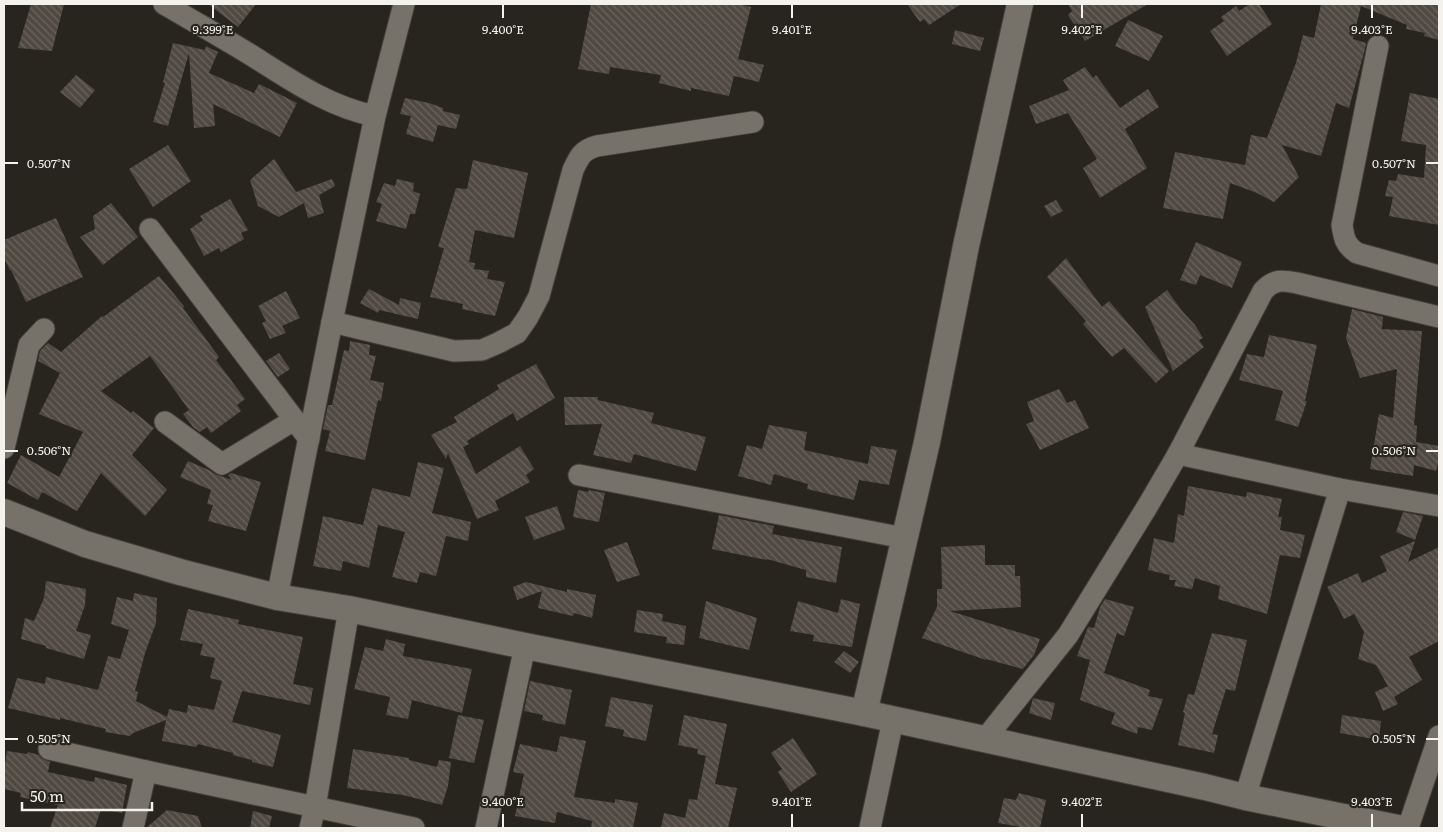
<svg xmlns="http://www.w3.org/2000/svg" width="1443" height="832" font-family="Literata,serif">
  <defs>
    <pattern id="building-back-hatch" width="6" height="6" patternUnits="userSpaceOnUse" patternTransform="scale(1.25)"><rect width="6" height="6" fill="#4f4942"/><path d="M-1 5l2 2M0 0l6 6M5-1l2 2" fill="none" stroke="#69645e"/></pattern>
  </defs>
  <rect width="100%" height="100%" fill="#28251e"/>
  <g fill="url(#building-back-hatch)">
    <polygon points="31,4 64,4 52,51 18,48"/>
    <polygon points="208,4 256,4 238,27"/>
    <polygon points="591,4 739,4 751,7 738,59 764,65 759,82 734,76 729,96 691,88 691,91 659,83 661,75 610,67 609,74 578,69"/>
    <polygon points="907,4 961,4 929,25 924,19 920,22"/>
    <polygon points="1068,4 1148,4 1085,41 1068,15 1072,11"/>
    <polygon points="1250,4 1259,4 1272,24 1227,56 1210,31 1224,21 1221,17 1236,6 1239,11"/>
    <polygon points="1321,4 1439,4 1439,40 1424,36 1425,33 1406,29 1407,25 1361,6 1353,39 1366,43 1365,49 1349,108 1336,103 1321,156 1282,145 1299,177 1274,202 1257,193 1230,183 1223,219 1163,208 1175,152 1245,165 1251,135 1267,138 1296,63 1303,35 1314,38"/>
    <polygon points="1128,20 1163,36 1149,61 1115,46"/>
    <polygon points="955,30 984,38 980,51 952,44"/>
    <polygon points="173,43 205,50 206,46 218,52 209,73 254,93 259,84 297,103 280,137 213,104 215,126 194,128 189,53 168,126 153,122 165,83 163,82"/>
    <polygon points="1085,67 1093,78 1096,75 1120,108 1148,89 1159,107 1125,129 1147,168 1100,198 1083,168 1097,159 1068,113 1036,124 1029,106 1069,90 1063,80"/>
    <polygon points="76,75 95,90 80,108 60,92"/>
    <polygon points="1410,93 1439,99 1439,225 1389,216 1393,197 1385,196 1389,180 1396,181 1398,174 1424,178 1426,145 1401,141"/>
    <polygon points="405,98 429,103 443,108 443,111 460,115 456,129 438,125 433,142 406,134 411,116 400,114"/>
    <polygon points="168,145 191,181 153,207 129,169"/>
    <polygon points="274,159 296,192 332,179 335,186 319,195 324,213 308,218 304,203 279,217 258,206 250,180"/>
    <polygon points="473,160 528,173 514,238 475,230 469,262 475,263 474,269 489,271 487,279 505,282 495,316 462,309 463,304 430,297 444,248 438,247 456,188 467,189"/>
    <polygon points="397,179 414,183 413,191 420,194 415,214 410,214 406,229 376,221 382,204 376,202 384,183 395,186"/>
    <polygon points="230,199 248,230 241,233 244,239 221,252 219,248 204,256 190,229 203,220 200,216"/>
    <polygon points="1056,200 1063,211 1051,217 1044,206"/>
    <polygon points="111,203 138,237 103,265 80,237 95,229 93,216"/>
    <polygon points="56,218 83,277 26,302 11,270 10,270 4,258 4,240"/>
    <polygon points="1196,242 1242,262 1232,288 1200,275 1196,285 1180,280"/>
    <polygon points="1066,258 1102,307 1109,301 1169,371 1156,383 1124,348 1112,357 1083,324 1086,321 1047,277"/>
    <polygon points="159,276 184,306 183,308 219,357 216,360 245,399 237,405 241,411 211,433 207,427 200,432 193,427 183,414 189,410 150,356 101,391 131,413 133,411 154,428 132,455 167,490 145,516 101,473 77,511 42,492 38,500 7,483 21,455 59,477 83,432 39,414 60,373 38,361 40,351 48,343 61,352 102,316 103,317"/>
    <polygon points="369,289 399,305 400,298 421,303 418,319 379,310 378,313 360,303"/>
    <polygon points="1167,290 1182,311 1195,325 1203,338 1199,340 1204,347 1173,371 1145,307"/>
    <polygon points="286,291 300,318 282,326 286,333 270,339 262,323 266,321 258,306"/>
    <polygon points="1352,309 1383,317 1382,329 1422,331 1414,425 1417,426 1416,442 1439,446 1439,460 1436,471 1414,465 1413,476 1370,469 1379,414 1393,418 1397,369 1360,378 1346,338"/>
    <polygon points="1269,335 1317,345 1305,401 1307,401 1298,427 1275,420 1283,391 1239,380 1247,354 1264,357"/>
    <polygon points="350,341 370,345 369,355 376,356 370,380 384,383 381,401 378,400 365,460 325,451 330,431 323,429 328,405 332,405 344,350 349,351"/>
    <polygon points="279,353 290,369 278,377 266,361"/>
    <polygon points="536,364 555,398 517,421 513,413 467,441 469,444 463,447 476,474 520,446 534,469 526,475 530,482 495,501 499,510 477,519 448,453 446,459 431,435 457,422 454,417 499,389 497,385"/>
    <polygon points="1059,389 1067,403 1075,400 1089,428 1040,450 1026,424 1034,421 1027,402"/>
    <polygon points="564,397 598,397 598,400 654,413 651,423 706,437 696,471 634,454 631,463 593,455 602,424 565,425"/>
    <polygon points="769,425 807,432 804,450 868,464 871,446 897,450 889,485 859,480 854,500 807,489 808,484 774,474 771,485 738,476 747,445 762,449"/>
    <polygon points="188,461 209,470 215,474 232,480 228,475 231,473 261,482 246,531 208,521 213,505 207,504 211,490 180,477"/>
    <polygon points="418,462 444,468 432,513 471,522 468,541 446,536 436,576 420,572 417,583 392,577 405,532 378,525 369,568 343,561 341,571 313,566 323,516 363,525 372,488 410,497"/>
    <polygon points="1188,486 1246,497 1247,492 1282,499 1278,517 1282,517 1280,530 1305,535 1300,558 1280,555 1267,614 1218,599 1220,586 1195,578 1192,589 1174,586 1176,580 1169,580 1170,575 1148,570 1154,538 1174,543 1178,514 1184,516"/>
    <polygon points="578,490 588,492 589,490 605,493 599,522 573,517"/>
    <polygon points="557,506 565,529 534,540 525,517"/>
    <polygon points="1403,512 1423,516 1415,540 1396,532"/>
    <polygon points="719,515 774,526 772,534 842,547 836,583 806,577 806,570 767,559 767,560 712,549"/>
    <polygon points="1415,541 1408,562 1439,547 1439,641 1409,657 1422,680 1394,697 1376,665 1358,659 1364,632 1354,614 1344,619 1327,587 1358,573 1362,583 1387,571 1380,556"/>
    <polygon points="627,542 640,575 617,582 604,550"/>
    <polygon points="985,545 985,565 1015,565 1015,576 1020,576 1021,607 950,611 1040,639 1034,655 1023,669 986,659 986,660 922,638 937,607 937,589 942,589 941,547"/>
    <polygon points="46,581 86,589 85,605 76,631 91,635 84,659 46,648 46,646 21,639 25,618 34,621 44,598"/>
    <polygon points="526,582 567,592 567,589 596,595 592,618 574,613 573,616 538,608 542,591 517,600 513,587"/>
    <polygon points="134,593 157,598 156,623 145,653 135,691 138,692 136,701 167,717 169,709 187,713 188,705 214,710 222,681 210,678 215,658 200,655 203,644 180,640 188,609 239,620 238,624 303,637 293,684 313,688 310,705 242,691 232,722 281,735 273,767 252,762 252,760 233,755 233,753 198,744 196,747 162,741 166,720 133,733 130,736 105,732 106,729 60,718 60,720 8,708 17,678 45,684 46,677 98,690 108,656 120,659 129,630 111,624 117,597 133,601"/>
    <polygon points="841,599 860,604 852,647 813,641 814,635 790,631 798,601 838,613"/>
    <polygon points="1105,599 1134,607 1124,636 1117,633 1104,673 1150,690 1148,696 1163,699 1152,730 1138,727 1137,734 1111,724 1115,713 1080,700 1090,660 1077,656 1088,627 1094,628 1100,607"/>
    <polygon points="706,601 757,618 749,650 699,638"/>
    <polygon points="637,610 663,614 662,621 686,626 684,645 666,643 667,637 634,632"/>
    <polygon points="1212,633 1247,640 1235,691 1226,689 1212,734 1218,735 1214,753 1178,745 1185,713 1183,712 1188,694 1194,695"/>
    <polygon points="386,639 405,644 403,656 472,669 462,713 412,700 408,719 386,715 390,697 354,689 365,647 383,651"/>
    <polygon points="844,651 859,662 850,673 834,662"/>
    <polygon points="530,681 572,690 565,725 542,720 543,715 524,711"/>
    <polygon points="1388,686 1398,704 1383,711 1375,692"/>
    <polygon points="611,697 653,705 646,741 623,736 624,730 605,726"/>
    <polygon points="1033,698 1055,703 1051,720 1029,713"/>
    <polygon points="458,715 484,720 474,763 449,758"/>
    <polygon points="684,715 727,724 715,784 737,788 728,828 661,828 664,813 685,818 689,799 697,800 706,756 697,754 698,749 678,745"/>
    <polygon points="1342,715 1381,721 1379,740 1340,733"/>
    <polygon points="560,736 586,741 574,797 615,803 615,799 638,803 633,828 591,828 592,821 557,812 555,823 515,816 524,774 513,772 520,744 557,752"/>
    <polygon points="793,738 817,774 791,792 778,772 782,769 771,753"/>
    <polygon points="353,749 409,758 409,760 437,767 439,760 451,762 448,786 442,805 403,795 347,788"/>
    <polygon points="7,751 27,754 28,752 39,755 41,758 50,762 48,772 94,782 95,777 127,785 122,813 101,809 95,828 50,828 58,805 20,797 21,793 4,789 4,772"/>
    <polygon points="1019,793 1046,800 1040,828 1026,828 998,823 1004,798 1016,800"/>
    <polygon points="167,810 198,816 202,828 146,828"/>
    <polygon points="253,811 272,816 269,828 250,828"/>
  </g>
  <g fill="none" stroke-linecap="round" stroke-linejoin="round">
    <g stroke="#43403a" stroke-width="23">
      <g id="minor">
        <path d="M164 4C193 21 222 37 251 55 289 79 329 107 375 116"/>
        <path d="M1378 46 1342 225C1344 238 1345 245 1357 253L1439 276"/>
        <polyline points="150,229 309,439"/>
        <path d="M332 322 454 351 482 350 498 343 517 333 528 317 539 296 573 170C579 157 582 150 597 146L753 122"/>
        <polyline points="165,422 222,464 294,420"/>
        <polyline points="4,448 29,345 44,329"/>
        <polyline points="1178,454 1340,489 1439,506"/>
        <polyline points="579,475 904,538"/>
        <polyline points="277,597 332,322 375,116 404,4"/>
        <path d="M985 739 1068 635 1147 507 1178 454 1263 291C1274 279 1282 280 1297 283L1439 317"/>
        <polyline points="49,749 146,771 414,828"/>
        <polyline points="1245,797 1340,489"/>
        <polyline points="133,828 146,771"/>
        <polyline points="310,828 315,807 349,609"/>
        <polyline points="486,828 525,646"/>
        <polyline points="870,828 893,720"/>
        <polyline points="1408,828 1439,736"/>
      </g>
    </g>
    <g stroke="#43403a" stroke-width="28">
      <g id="tertiary">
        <polyline points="4,512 85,544 180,572 277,597 349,609 525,646 864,713 1205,787 1245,797 1398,828"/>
        <polyline points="864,713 927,442 966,246 1020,4"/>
      </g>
    </g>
    <use href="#minor" stroke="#76726a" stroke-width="21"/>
    <use href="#tertiary" stroke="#76726a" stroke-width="26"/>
  </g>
  <path fill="none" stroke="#f4f2ed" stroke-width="2" d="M213 5V18M503 5V18M792 5V18M1082 5V18M1372 5V18M5 163H18M1426 163H1438M5 451H18M1426 451H1438M5 739H18M1426 739H1438M503 814V827M792 814V827M1082 814V827M1372 814V827"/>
  <g font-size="12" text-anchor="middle" fill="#f4f2ed" stroke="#28251e" stroke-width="4.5" stroke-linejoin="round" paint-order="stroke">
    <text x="213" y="34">9.399°E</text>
    <text x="503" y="34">9.400°E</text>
    <text x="792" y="34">9.401°E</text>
    <text x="1082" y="34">9.402°E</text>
    <text x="1372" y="34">9.403°E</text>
    <text x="49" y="168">0.507°N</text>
    <text x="1394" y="168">0.507°N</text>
    <text x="49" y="455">0.506°N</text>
    <text x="1394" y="455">0.506°N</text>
    <text x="49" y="743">0.505°N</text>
    <text x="1394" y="743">0.505°N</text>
    <text x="503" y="806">9.400°E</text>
    <text x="792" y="806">9.401°E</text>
    <text x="1082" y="806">9.402°E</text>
    <text x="1372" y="806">9.403°E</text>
  </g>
  <rect width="1443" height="832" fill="none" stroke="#f4f2ed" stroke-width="10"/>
  <path d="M22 802v8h130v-8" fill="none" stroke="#f4f2ed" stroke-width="2.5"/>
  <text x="30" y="802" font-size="15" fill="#f4f2ed" stroke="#28251e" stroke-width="4" paint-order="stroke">50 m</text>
</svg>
